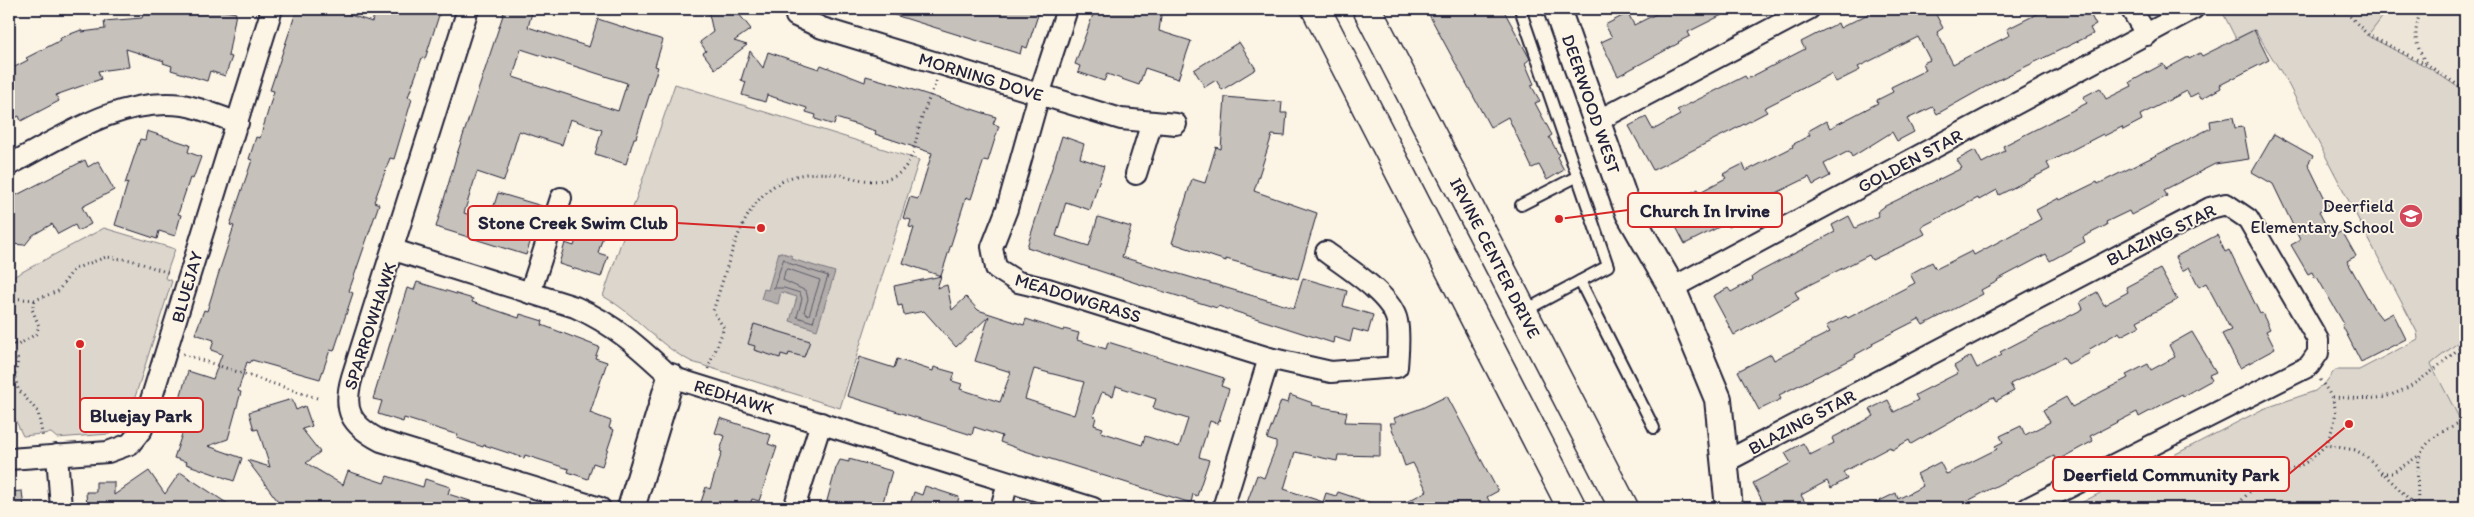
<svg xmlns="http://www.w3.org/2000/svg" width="2474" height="517" font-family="Itim,sans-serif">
  <rect width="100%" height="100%" fill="#fcf5e5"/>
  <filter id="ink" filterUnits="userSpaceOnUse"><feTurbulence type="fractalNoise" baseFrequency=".02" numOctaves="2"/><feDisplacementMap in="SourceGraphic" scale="10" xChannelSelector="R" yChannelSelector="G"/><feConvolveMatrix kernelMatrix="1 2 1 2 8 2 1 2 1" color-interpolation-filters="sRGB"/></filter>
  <g filter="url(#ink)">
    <polygon fill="#ece5d8" points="2388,9 2465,9 2465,429 2295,93 2331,82"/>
    <g fill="#dcd6cc" stroke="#7f7c84">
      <polygon points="2221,9 2378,9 2386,12 2368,36 2431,69 2465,92 2465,337 2431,364 2465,429 2465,508 2071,508 2263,409 2315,391 2326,382 2335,370 2359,370 2418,339 2417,332 2286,80 2255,30 2236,39"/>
      <path d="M675 84 919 160 840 408 692 362C658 346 636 314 603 296Z"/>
      <polygon points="104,228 175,249 165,278 172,281 128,419 122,429 109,434 57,438 51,433 23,436 9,407 9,279"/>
    </g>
    <polygon fill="#b2adab" stroke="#78757e" points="779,252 793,256 792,259 835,272 817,330 790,321 797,297 781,292 778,304 761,299 764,289 768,290"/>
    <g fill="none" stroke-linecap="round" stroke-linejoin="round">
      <g stroke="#5c5a68" stroke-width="1">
        <polygon points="784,259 791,264 828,276 813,322 797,317 802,299 800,293 784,288 774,288"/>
        <polygon points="788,269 820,280 809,315 804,312 808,299 806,291 783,280 785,271"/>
      </g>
    </g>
    <g fill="#c6c1bb" stroke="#22223b" fill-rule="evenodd">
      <polygon points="145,9 164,9 181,14 183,9 215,9 236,13 228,56 232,57 225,76 210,71 207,81 171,70 172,66 163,63 164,61 126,49 129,67 98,71 101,79 56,95 59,101 21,121 19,116 9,121 9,70 28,60 26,58 61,40 60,38 81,30 82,32 105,29 104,21 142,18"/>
      <polygon points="297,9 332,9 372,22 376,9 441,9 425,59 422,58 408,97 412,99 394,159 390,158 374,202 379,204 349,291 353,293 334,351 330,350 320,379 252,360 250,363 247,362 238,391 241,392 228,439 208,446 242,458 234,481 186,464 187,462 174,458 183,431 171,428 188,371 213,379 222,354 211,350 214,340 195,334 204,310 207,311 220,269 234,226 230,225 252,160 249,159 256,137 260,138 274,91 270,90"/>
      <path d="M505 9H533L528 27 589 47 598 19 663 40 655 66 658 67 636 138H634L626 164 595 154 602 130 570 119 562 145 519 131 504 181 477 172 464 213 489 221 498 193 542 206 526 255 436 227 457 154ZM521 49 627 83 618 111 513 77Z"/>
      <polygon points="708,9 735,9 751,29 734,41 747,45 715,69 703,53 706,51 700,42 713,32"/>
      <polygon points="886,9 1040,9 1027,48 1022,46 1020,54 885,12"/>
      <polygon points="1095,9 1162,9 1159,31 1191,41 1178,79 1145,68 1139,85 1107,74 1104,81 1078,72 1080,66 1075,64"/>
      <polygon points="1426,9 1503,9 1530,59 1525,63 1534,84 1531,85 1540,101 1535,103 1552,135 1549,137 1559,155 1557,157 1564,170 1547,180 1539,165 1532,168 1508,117 1490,127"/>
      <polygon points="1666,9 1734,9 1688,32 1690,36 1678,42 1679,43 1618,76 1601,42 1612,37 1605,25 1628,13 1634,25"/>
      <polygon points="1878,9 1933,9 1943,28 1937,32 1953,64 2010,35 2007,29 2047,9 2085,9 2087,13 2089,12 2096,25 2090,28 2093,34 1994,82 1937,114 1933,107 1907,119 1914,132 1897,141 1892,132 1852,157 1849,151 1824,164 1830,176 1813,185 1809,177 1766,198 1764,193 1739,206 1745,219 1729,227 1727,223 1685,244 1665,206 1698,189 1700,192 1726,178 1723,174 1743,164 1746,171 1793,147 1792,145 1810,135 1808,131 1826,121 1830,128 1878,103 1877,100 1893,92 1891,87 1926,70 1923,63 1930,60 1918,37 1858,67 1860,70 1836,82 1831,74 1764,108 1767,112 1731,131 1653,170 1629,126 1646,117 1653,130 1680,115 1677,110 1745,76 1747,79 1805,49 1801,42 1838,23 1840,28"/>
      <polygon points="2254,30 2269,60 2220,85 2221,88 2201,99 2198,93 2190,97 2187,91 2140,115 2142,120 2123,130 2122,127 2104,136 2103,134 2047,163 2050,169 1999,195 1997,190 1979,200 1978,198 1921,227 1925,234 1904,245 1872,260 1869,255 1795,292 1799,299 1734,335 1713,296 1728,288 1731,292 1753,280 1752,277 1759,272 1835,232 1832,225 1849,216 1855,228 1879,216 1877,212 1885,206 1962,168 1957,160 1975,150 1982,163 2005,151 2003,146 2087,103 2083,97 2100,88 2106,99 2132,86 2130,82 2163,64 2166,69 2188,57 2189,59 2200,53 2202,56"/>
      <polygon points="1239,42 1256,69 1222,90 1216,80 1205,87 1194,70"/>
      <polygon points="750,51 763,68 768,52 819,69 821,65 865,82 866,76 898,85 996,117 993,124 999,126 988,161 984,160 971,199 966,197 941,276 903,263 914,228 909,227 911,220 903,218 910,197 918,199 932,153 875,134 876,131 836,118 834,125 815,119 816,115 806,112 807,108 767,95 765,102 742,95 746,82 741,80"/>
      <polygon points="1225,97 1282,102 1281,113 1287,113 1285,136 1272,135 1254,191 1317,213 1298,279 1226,259 1226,261 1172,243 1192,179 1205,183 1216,147 1221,149"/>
      <polygon points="2233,117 2235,128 2243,127 2249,159 2215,164 2164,190 2167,196 2131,215 2129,211 2106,222 2107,225 2083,237 2085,242 2050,261 2046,254 1997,280 1998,281 1981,290 1983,294 1923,325 1919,319 1872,343 1873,345 1855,355 1856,357 1779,395 1781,399 1759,410 1738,371 1771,354 1774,360 1830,332 1826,326 1846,316 1848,318 1915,283 1910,274 1932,262 1936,269 1972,251 1974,255 2041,219 2036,210 2059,198 2060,200 2097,182 2098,184 2211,128 2210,121"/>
      <polygon points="147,131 190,145 188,152 201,157 193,179 190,178 178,214 181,215 175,236 159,231 157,239 115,225 128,182 125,184 140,139 145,140"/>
      <polygon points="2274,134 2313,156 2308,164 2329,207 2319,212 2332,237 2342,231 2356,256 2347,261 2374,309 2382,319 2393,313 2406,339 2361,362 2342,325 2344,324 2317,277 2315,278 2312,272 2308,274 2291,245 2300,240 2273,184 2252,172"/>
      <polygon points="1062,136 1084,144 1080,158 1104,166 1090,210 1066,202 1056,236 1089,246 1098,217 1131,227 1122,257 1294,308 1303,278 1347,291 1343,306 1373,315 1368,333 1353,329 1350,342 1334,337 1333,343 1218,306 1217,308 1145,286 1027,247"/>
      <polygon points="85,160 88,167 98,161 114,190 82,207 91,224 78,231 75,225 58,234 52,224 33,235 25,245 9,244 9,199"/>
      <polygon points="583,219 606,226 598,253 608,256 601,277 559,264 565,243 574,246"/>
      <polygon points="2217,235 2225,252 2229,250 2260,314 2262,313 2270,329 2266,331 2275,349 2240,368 2222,334 2231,330 2206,283 2199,287 2189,267 2182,271 2175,257"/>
      <polygon points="2160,269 2177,300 2137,321 2140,326 2121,336 2119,332 2088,350 2090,353 2068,364 2064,357 2010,384 2014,391 1996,401 1993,397 1911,444 1909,440 1892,450 1890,447 1843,472 1847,479 1831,488 1827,481 1801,495 1808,508 1766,508 1753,483 1791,463 1785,453 1803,443 1810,455 1834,443 1832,438 1874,416 1870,409 1888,400 1894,412 1918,400 1915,395 1958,373 1954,366 1971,356 1977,368 2002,355 2000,352 2083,309 2080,302 2097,292 2104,305 2128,292 2126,287"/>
      <path d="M941 276 937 288 947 285 952 310 966 297 978 310 1024 325 1026 319 1063 331 1064 329 1079 333 1077 340 1106 349 1108 342 1224 378 1221 386 1229 389 1218 424 1210 421 1201 450 1199 457 1209 460 1197 496 1193 494 1191 503 1022 450 1000 442 1002 436 974 427 972 435 847 396 859 357 894 368 897 359 933 371 934 367 955 373 952 381 962 384 960 389 1000 402 1011 372 975 361 989 316 956 347 924 311 904 315 902 305 898 306 894 286ZM1034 369 1084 382 1074 415 1025 399ZM1116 386 1156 399 1153 408 1188 419 1179 447 1145 436 1142 445 1101 432 1103 428 1094 425 1096 417 1093 416 1102 392 1113 396Z"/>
      <polygon points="417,282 473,299 472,302 519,318 520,314 543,321 542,325 599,347 595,358 607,362 590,413 611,421 609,428 614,430 602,466 593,463 588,479 568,472 569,469 525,455 524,458 484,445 483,447 457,438 458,435 404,418 403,422 378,414 382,401 373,399 407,288 414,290"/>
      <polygon points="754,324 810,341 804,357 789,353 788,356 781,354 780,358 754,350 755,346 748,344"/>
      <polygon points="2192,332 2216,372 2209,375 2212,380 2183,396 2182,394 2139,417 2137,412 2090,436 2093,441 2056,461 2054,456 2028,469 1964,503 1967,508 1865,508 1896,493 1898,499 1923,486 1917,474 1940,462 1946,474 1949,473 1997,449 1995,446 2003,442 2000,436 2021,426 2025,435 2050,422 2043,410 2066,397 2072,407 2128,378 2126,375 2148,364 2151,370 2175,357 2169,345"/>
      <polygon points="1290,395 1313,403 1312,405 1347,412 1345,422 1380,423 1380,456 1338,455 1337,461 1295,452 1284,489 1323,502 1326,493 1336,496 1338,492 1380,506 1380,508 1245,508 1257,475 1264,478 1276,447 1276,442 1267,439 1281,401 1288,403"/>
      <polygon points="1447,396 1498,491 1487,497 1493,508 1395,508 1427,491 1413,463 1405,466 1390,423 1396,423 1394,418 1422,408"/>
      <polygon points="292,399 296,410 305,406 312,426 302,429 320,452 306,463 343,485 348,471 384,483 387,476 423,487 425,479 450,487 448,494 483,505 482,508 283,508 247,460 270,467 258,429 254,430 249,412"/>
      <polygon points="720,418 771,435 768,444 777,447 759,501 752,499 749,508 699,508 706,487 710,489 722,452 720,451 725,436 715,433"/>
      <polygon points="849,459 892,471 883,502 878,501 876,508 825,508 836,468 840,460 849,462"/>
      <polygon points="149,471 165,494 180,472 234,508 87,508 86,492 96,492 96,482 114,482 114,495"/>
      <polygon points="925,486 959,497 956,508 909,508 914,492 922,495"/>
      <polygon points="22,491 24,508 9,508 9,492"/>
    </g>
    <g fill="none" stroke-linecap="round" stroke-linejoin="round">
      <g stroke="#22223b" stroke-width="14">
        <g id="service">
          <polyline points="1520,9 1608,266 1524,311"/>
          <polyline points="1521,205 1576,177"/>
          <polyline points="1580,281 1654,428"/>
        </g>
      </g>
      <g stroke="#22223b" stroke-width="24">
        <g id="minor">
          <path d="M468 9 352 377C342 411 351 425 381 441L600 508"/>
          <polyline points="795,9 796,16 822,28 1121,119 1176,124"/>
          <path d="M1067 9 1039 95 1007 209 992 247 996 268 1018 282 1048 289 1269 358 1331 372 1397 367C1398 352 1400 336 1397 321 1392 295 1346 267 1326 252"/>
          <polyline points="2131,9 2147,35"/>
          <polyline points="1597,121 1809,9"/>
          <path d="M9 165C63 137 119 97 183 105 201 108 221 117 238 123"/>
          <polyline points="1136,174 1152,122"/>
          <path d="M394 250 575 307C614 324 640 348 671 377L1093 508"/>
          <polyline points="1672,288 2193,9"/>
          <polyline points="530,293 561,198"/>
          <polyline points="57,455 61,508"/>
          <polyline points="9,459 108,452 130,444 142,429 272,9"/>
          <polyline points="1725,462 2210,208 2226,204 2248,219 2318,340 2318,353 2309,366 2028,508"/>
          <polyline points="794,508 821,423"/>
          <polyline points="1001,508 1008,482"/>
          <polyline points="1223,508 1269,358"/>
        </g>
      </g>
      <g stroke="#22223b" stroke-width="30">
        <g id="tertiary">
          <polyline points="1557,9 1629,213 1672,288 1718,399 1729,508"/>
          <polyline points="631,508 671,377"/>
        </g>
      </g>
      <g stroke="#22223b" stroke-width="31">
        <g id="primary">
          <polyline points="1316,9 1572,508"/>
          <polyline points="1367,9 1624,508"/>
        </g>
      </g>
      <g stroke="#22223b" stroke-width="3" stroke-dasharray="1 4" stroke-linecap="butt">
        <polyline points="2343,9 2368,35 2428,65 2465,90"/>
        <path d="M2421 9C2413 35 2414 42 2427 65"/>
        <polyline points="9,298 35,300 58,291 74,269 106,257 131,260 169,273"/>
        <polyline points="9,343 18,345 36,334 39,326 32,309 35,300"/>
        <polyline points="14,344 14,351 18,360 15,377 18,389 38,412 43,438"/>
        <polyline points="183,354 320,399"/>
        <path d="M708 369 724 328 713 311C736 244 746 160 839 175 857 178 876 186 895 176 916 164 915 135 923 115 927 103 932 91 937 80"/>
        <path d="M2320 380C2341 407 2338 415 2326 445"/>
        <path d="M2333 397C2350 398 2368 400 2384 397 2415 389 2442 363 2465 343"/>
        <polyline points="2381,473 2392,473 2420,455"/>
        <path d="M2418 507C2418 493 2416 468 2420 456 2426 438 2450 427 2465 420"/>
        <path d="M2236 508C2260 474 2277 480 2308 461 2314 457 2320 450 2326 445L2355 450 2366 456 2418 508"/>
        <polyline points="2411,508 2414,504"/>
      </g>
      <use href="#service" stroke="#fcf5e5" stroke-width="10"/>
      <use href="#minor" stroke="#fcf5e5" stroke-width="20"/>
      <use href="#tertiary" stroke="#fcf5e5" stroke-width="26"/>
      <use href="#primary" stroke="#fcf5e5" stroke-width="28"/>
    </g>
  </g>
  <defs>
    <g id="school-disc" transform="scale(1.25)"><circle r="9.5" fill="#d1495b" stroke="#fcf5e5"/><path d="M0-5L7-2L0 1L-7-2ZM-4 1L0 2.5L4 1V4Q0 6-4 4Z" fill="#fff"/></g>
  </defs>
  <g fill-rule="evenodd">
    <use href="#school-disc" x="2411" y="216"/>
  </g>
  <g text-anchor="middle" stroke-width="4" stroke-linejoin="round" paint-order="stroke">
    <g font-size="18" fill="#22223b" stroke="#fcf5e5">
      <text transform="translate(981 77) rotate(17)" y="6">MORNING DOVE</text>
      <text transform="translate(1591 104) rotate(71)" y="6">DEERWOOD WEST</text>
      <text transform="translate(1910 161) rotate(-28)" y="6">GOLDEN STAR</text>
      <text transform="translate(2161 235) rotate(-26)" y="6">BLAZING STAR</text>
      <text transform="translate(1495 258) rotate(63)" y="6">IRVINE CENTER DRIVE</text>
      <text transform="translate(187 287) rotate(-74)" y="6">BLUEJAY</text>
      <text transform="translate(1078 298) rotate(17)" y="6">MEADOWGRASS</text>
      <text transform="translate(370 326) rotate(-72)" y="6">SPARROWHAWK</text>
      <text transform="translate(734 397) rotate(17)" y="6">REDHAWK</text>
      <text transform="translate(1802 422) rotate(-28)" y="6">BLAZING STAR</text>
    </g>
    <g font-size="18" fill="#22223b" stroke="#fcf5e5" text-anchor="end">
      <text x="2394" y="212">Deerfield<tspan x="2394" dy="21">Elementary School</tspan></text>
    </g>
  </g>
  <path fill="none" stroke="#d62828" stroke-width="2" d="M1559 219L1628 210M761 228L677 223M80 344L80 415M2349 424L2289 474"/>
  <g fill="#d62828" stroke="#fcf5e5" stroke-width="2">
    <circle cx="1559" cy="219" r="5"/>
    <circle cx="761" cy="228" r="5"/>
    <circle cx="80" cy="344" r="5"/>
    <circle cx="2349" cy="424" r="5"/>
  </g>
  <g fill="#fcf5e5" stroke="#d62828" stroke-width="2">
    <rect x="1628" y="193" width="154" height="34" rx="5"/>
    <rect x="468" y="206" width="209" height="34" rx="5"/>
    <rect x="80" y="398" width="123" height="34" rx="5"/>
    <rect x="2053" y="457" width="236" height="34" rx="5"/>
  </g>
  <g font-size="19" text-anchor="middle" font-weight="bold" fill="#22223b">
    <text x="1705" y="217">Church In Irvine</text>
    <text x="573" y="229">Stone Creek Swim Club</text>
    <text x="141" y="422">Bluejay Park</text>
    <text x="2171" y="481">Deerfield Community Park</text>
  </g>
  <rect width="2474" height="517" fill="none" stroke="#fcf5e5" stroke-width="30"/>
  <rect x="15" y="15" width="2444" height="487" fill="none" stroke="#22223b" stroke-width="2" filter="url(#ink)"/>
</svg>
